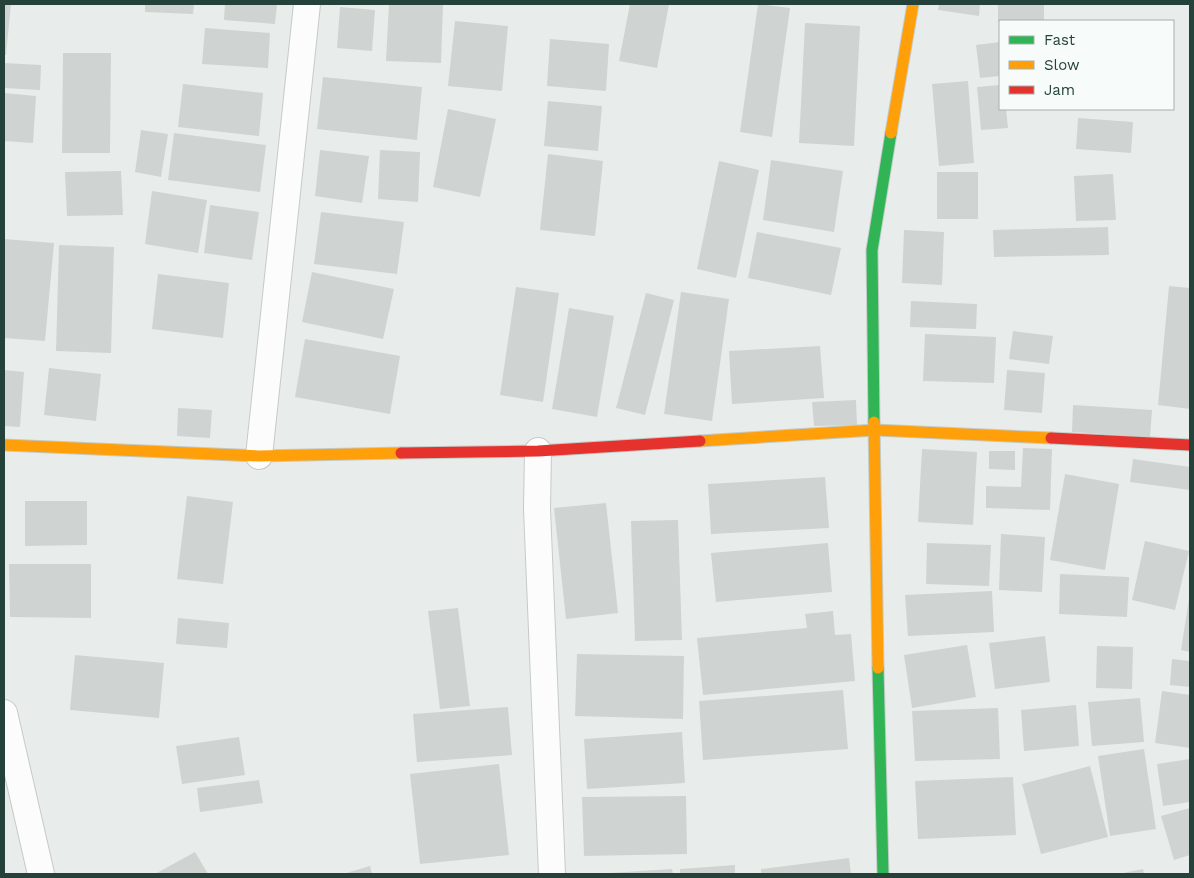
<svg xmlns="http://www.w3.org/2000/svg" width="1194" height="878" font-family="'Work Sans',sans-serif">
  <rect width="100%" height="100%" fill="#e8edeb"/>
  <g fill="#cfd4d2">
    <polygon points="4,4 11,4 6,55 4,55"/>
    <polygon points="145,4 194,4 193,14 145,12"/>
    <polygon points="225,4 277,4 275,24 224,20"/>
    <polygon points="389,4 443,5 441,63 386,61"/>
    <polygon points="630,4 669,4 657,68 619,61"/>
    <polygon points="758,4 790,8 772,137 740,132"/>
    <polygon points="939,4 980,4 979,16 938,10"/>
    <polygon points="998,4 1044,4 1044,21 998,22"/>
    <polygon points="340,7 375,10 372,51 337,48"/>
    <polygon points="455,21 508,26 502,91 448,86"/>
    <polygon points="805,23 860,26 854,146 799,143"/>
    <polygon points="205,28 270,33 268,68 202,64"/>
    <polygon points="550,39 609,44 606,91 547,86"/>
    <polygon points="1000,42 1000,76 980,78 976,45"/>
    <polygon points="63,53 111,53 110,153 62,153"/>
    <polygon points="4,63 41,65 40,90 4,88"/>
    <polygon points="323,77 422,87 417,140 317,129"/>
    <polygon points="968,81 974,163 939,166 932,84"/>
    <polygon points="183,84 263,93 259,136 178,127"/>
    <polygon points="1000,85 1000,109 1006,109 1008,128 981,130 977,87"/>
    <polygon points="4,93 36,96 33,143 4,141"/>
    <polygon points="548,101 602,106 598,151 544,146"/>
    <polygon points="448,109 496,119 480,197 433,187"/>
    <polygon points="1078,118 1133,122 1131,153 1076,149"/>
    <polygon points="141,130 168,134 161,177 135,172"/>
    <polygon points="174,133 266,145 260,192 168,180"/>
    <polygon points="320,150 369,156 362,203 315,196"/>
    <polygon points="380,150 420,152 418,202 378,199"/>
    <polygon points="548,154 603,161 595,236 540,230"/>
    <polygon points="771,160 843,171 834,232 763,220"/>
    <polygon points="719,161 759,170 736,278 697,269"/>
    <polygon points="121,171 123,215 67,216 65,172"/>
    <rect x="937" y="172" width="41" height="47"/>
    <polygon points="1113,174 1116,220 1076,221 1074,176"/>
    <polygon points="152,191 207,200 198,253 145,244"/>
    <polygon points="210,205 259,212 252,260 204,253"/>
    <polygon points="321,212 404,222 397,274 314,264"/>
    <polygon points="1108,227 1109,255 994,257 993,230"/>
    <polygon points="904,230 944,232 942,285 902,283"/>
    <polygon points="757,232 841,248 831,295 748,278"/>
    <polygon points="4,239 54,243 45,341 4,338"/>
    <polygon points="59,245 114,247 111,353 56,351"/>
    <polygon points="312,272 394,289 383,339 302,322"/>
    <polygon points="158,274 229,283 223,338 152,329"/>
    <polygon points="1169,286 1190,288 1190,409 1158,405"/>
    <polygon points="516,287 559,293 543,402 500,395"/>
    <polygon points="681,292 729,299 712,421 664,414"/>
    <polygon points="646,293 674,300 645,415 616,408"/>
    <polygon points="911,301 977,304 976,329 910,327"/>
    <polygon points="569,308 614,316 597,417 552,409"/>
    <polygon points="1013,331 1053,336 1049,364 1009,359"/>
    <polygon points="925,334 996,337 994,383 923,381"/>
    <polygon points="305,339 400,356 390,414 295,397"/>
    <polygon points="820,346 824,398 732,404 729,351"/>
    <polygon points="49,368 101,374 96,421 44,415"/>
    <polygon points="4,370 24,372 20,427 4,426"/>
    <polygon points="1007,370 1045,373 1042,413 1004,410"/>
    <polygon points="856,400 857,425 814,426 812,402"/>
    <polygon points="1073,405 1152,410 1150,437 1072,432"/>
    <polygon points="178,408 212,410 210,438 177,436"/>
    <polygon points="1023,448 1052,449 1050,510 986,508 986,486 1021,487"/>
    <polygon points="922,449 977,452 973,525 918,522"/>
    <polygon points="989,451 1015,451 1015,470 989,469"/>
    <polygon points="1133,459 1190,467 1190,490 1130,482"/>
    <polygon points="1065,474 1119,484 1105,570 1050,560"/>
    <polygon points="825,477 829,528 711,534 708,484"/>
    <polygon points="187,496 233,502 223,584 177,579"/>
    <polygon points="25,501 87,501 87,545 25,546"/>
    <polygon points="606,503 618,613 566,619 554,508"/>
    <polygon points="678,520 682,640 635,641 631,521"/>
    <polygon points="1001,534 1045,537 1042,592 999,590"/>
    <polygon points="1145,541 1189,551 1175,610 1132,600"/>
    <polygon points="828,543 832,592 716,602 711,553"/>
    <polygon points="927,543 991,545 989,586 926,584"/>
    <polygon points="9,564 91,564 91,618 10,617"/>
    <polygon points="1060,574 1129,577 1127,617 1059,614"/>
    <polygon points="992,591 994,632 908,636 905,595"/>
    <polygon points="1189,599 1190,599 1190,652 1181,650"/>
    <polygon points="458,608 470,706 440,709 428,611"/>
    <polygon points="833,611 835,635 851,634 855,681 703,695 697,638 807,628 805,614"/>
    <polygon points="178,618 229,623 227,648 176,644"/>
    <polygon points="1045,636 1050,682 995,689 989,643"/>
    <polygon points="967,645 976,697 912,708 904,655"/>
    <polygon points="1097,646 1133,647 1132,689 1096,688"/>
    <polygon points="577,654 684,656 683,719 575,716"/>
    <polygon points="75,655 164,663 159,718 70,710"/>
    <polygon points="1172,659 1190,661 1190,687 1170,685"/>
    <polygon points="843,690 848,749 703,760 699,701"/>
    <polygon points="1162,691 1190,695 1190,748 1155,743"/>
    <polygon points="1140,698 1144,742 1092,746 1088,702"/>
    <polygon points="1076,705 1079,746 1024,751 1021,710"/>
    <polygon points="508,707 512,755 417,762 413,714"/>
    <polygon points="998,708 1000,759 915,761 912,711"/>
    <polygon points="682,732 685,783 587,789 584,739"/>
    <polygon points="239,737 245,775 182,784 176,746"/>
    <polygon points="1144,749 1156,829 1110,836 1098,756"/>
    <polygon points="1190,759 1190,802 1163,806 1157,764"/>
    <polygon points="499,764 509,855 420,864 410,774"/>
    <polygon points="1090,766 1108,837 1041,854 1022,784"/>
    <polygon points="1013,777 1016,835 918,839 915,781"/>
    <polygon points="259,780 263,803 200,812 197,788"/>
    <polygon points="686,796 687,854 584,856 582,797"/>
    <polygon points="1190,808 1190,855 1174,860 1161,816"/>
    <polygon points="195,852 208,874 155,874"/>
    <polygon points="849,858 851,874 761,874 761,869"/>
    <polygon points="735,865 735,874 680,874 680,869"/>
    <polygon points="370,866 372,874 343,874"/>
    <polygon points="672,869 673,874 609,874 609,873"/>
    <polygon points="1143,869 1144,874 1123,874 1123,873"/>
  </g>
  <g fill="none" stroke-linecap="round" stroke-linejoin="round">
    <g stroke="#c5cac8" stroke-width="28">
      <g id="street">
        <polyline points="538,451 537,509 552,874"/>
        <polyline points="259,456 307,4"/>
        <polyline points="4,713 41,874"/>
      </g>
    </g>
    <g stroke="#c3cbc8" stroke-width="13">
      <g id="fast">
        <polyline points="874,422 872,250 891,133"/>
        <polyline points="878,668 883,874"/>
      </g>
    </g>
    <g stroke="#c3cbc8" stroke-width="13">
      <g id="slow">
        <polyline points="891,133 913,4"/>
        <polyline points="874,422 878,668"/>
        <polyline points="700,441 875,430 1051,438"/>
        <polyline points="4,445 259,456 401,453"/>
      </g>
    </g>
    <g stroke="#c3cbc8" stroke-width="13">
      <g id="jam">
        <polyline points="1051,438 1190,445"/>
        <polyline points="401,453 538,451 700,441"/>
      </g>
    </g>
    <use href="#street" stroke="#fcfcfc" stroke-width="26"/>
    <use href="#fast" stroke="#30b455" stroke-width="11"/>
    <use href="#slow" stroke="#ff9f0a" stroke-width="11"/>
    <use href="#jam" stroke="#e5322d" stroke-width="11"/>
  </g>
  <rect width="1194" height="878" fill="none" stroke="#24423a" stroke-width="10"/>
  <rect x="999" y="20" width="175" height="90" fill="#f7fbf9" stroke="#a3b1ad"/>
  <rect x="1009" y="36" width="25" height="8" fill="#30b455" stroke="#a3b1ad"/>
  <text x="1044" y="45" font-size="15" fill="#24423a">Fast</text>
  <rect x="1009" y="61" width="25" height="8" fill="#ff9f0a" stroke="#a3b1ad"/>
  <text x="1044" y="70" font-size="15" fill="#24423a">Slow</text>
  <rect x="1009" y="86" width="25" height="8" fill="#e5322d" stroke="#a3b1ad"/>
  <text x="1044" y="95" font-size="15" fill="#24423a">Jam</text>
</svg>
